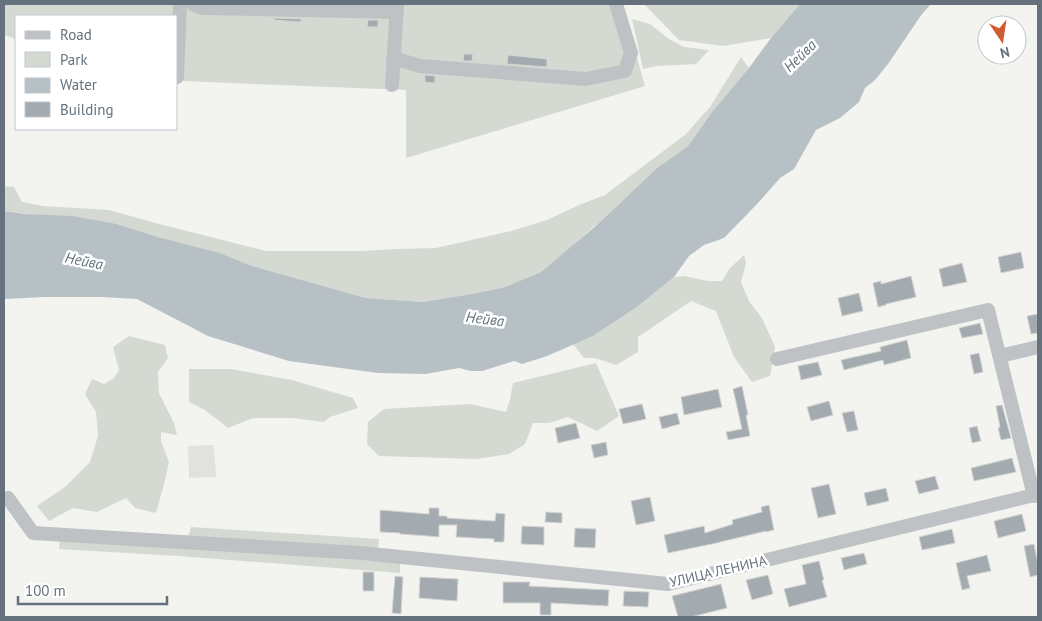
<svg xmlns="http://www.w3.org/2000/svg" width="1042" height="621" font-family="'PT Sans',sans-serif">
  <rect width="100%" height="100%" fill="#f3f3f0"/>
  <polygon fill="#e1e2e0" points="214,445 216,477 189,478 188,446"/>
  <g fill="#d4dad1">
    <polygon points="4,4 622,4 645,86 406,158 406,90 182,81 176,16 16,16 16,39 4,35"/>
    <polygon points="644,4 800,4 771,38 723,46 679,40"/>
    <polygon points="632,19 650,24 669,39 684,47 709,50 696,64 657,66 643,69"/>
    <polygon points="741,57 749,68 712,112 688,146 657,168 598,224 594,226 565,253 541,272 505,287 472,294 422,302 366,298 252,266 220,253 158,237 117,224 4,211 4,186 14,187 22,202 43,206 109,210 163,225 266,251 363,251 396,249 436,248 511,231 547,220 579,205 605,195 686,134 710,107"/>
    <polygon points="744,255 746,263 741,282 749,301 762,318 775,347 770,376 752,382 734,357 716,311 691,301 638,337 638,352 616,365 595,358 584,358 573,344 593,336 637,307 674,277 684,276 708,281 722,281 729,269"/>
    <polygon points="129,336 165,345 168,358 158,372 159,393 174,423 177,435 161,432 161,441 169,462 164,484 156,513 135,508 126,498 97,512 73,508 49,521 37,506 65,487 90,462 98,436 96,412 85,394 92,379 104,384 114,378 119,370 113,347"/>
    <polygon points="596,363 619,416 597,431 568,417 549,423 533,423 525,444 509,454 477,459 379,456 367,444 368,422 384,409 470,404 506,412 510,399 513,383"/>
    <polygon points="189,369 231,369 292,380 353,398 358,408 330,417 324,422 292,418 253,418 228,428 205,410 189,402"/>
    <polygon points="191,527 379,539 378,549 188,538"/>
    <polygon points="60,539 241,551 400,563 400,573 178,556 59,549"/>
  </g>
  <polygon fill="#b7c0c5" points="800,4 931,4 922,14 888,64 875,80 865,88 859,102 840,118 816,130 794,169 780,178 758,203 724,238 704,245 689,256 674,277 637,307 593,336 547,356 522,364 514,361 482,371 471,371 459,368 426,374 378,373 289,361 208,336 137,299 101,297 45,297 4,299 4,211 26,214 72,216 117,224 158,237 220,253 252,266 366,298 422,302 472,294 505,287 541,272 598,224 657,168 688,146 712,112 749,68 771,38"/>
  <g fill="#a4abb0" stroke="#d4d4d2">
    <polygon points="274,18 301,19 301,22 274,20"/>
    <polygon points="368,20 378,20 378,27 367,27"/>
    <polygon points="464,54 473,54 472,61 463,61"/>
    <polygon points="508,55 547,59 547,67 507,64"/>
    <polygon points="425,75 435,76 435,83 425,82"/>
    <polygon points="1021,252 1024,268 1001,273 998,257"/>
    <polygon points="962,263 967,282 943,287 939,269"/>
    <polygon points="911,276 916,297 886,304 886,305 878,307 873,283 881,281 881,284"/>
    <polygon points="859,293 863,311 842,316 838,298"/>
    <polygon points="1038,314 1038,333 1031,334 1027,316"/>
    <polygon points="980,323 983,334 962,338 959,328"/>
    <polygon points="907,340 911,358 884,365 883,360 844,370 841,360 881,351 880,347"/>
    <polygon points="979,353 983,372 974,374 970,355"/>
    <polygon points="818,362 822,375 801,380 798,366"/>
    <polygon points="742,386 748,415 746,415 750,436 728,440 726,432 742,429 733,389"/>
    <polygon points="718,389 722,407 684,415 681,397"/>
    <polygon points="829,401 833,415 811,421 807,407"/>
    <polygon points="642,404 646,419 623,424 619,409"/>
    <polygon points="1002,405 1011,438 1001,440 998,428 1000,427 996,406"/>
    <polygon points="854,411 858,430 847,432 842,413"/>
    <polygon points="677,413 680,424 662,429 659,417"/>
    <polygon points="576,423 580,438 558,443 555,428"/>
    <polygon points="977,426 981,441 972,443 969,428"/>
    <polygon points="606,442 608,455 594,458 591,445"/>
    <polygon points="1012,458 1016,472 974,481 971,468"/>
    <polygon points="935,476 939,489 919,494 915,481"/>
    <polygon points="829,484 836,514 818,518 811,488"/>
    <polygon points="886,488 889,501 867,506 864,493"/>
    <polygon points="650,497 655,521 636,525 631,501"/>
    <polygon points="769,505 774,530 766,532 766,531 712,544 668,553 664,535 704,526 705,533 733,524 732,520 762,512 761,507"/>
    <polygon points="429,508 439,508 439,516 447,516 447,518 495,521 496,513 505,514 504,542 494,542 494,539 456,537 457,525 439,525 439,537 428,536 400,534 400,533 380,532 380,510 429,514"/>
    <polygon points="546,512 562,513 562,523 545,522"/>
    <polygon points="1022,514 1026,531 998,538 994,521"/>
    <polygon points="522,526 544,527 544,545 521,544"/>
    <polygon points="575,528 596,529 595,548 574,547"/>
    <polygon points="952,529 955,543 922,550 919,537"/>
    <polygon points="1034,544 1038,565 1038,575 1030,577 1024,546"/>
    <polygon points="864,553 867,564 844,570 841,558"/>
    <polygon points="987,555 991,571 967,576 970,588 962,590 956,563"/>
    <polygon points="819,561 824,580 822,580 827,597 789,607 784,589 806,584 802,565"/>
    <rect x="363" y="572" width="11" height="19"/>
    <polygon points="768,575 773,594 752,600 746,580"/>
    <polygon points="395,576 403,577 401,614 392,613"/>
    <polygon points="420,577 458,579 457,601 419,598"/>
    <polygon points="503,582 530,582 529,586 609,590 608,606 551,603 551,615 540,615 540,603 503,603"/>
    <polygon points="721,584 727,608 691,617 678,617 672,596"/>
    <polygon points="624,591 649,592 648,607 623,606"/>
  </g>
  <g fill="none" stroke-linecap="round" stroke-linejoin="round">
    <g stroke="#bfc2c5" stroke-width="14">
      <polyline points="193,4 202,8 397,12"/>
      <polyline points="393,58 420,66 586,79 625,71 631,53 616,4"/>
      <polyline points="177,77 180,4"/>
      <polyline points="392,85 397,4"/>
      <polyline points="1000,356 1038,347"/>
      <polyline points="777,359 988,310 1034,496"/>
      <polyline points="8,498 33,533 361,553 668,584 1038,494"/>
    </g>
  </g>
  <g text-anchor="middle" stroke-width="5" stroke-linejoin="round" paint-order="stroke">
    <g font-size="14" fill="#65727e" stroke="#fff">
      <text transform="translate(718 571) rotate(-13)" y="5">УЛИЦА ЛЕНИНА</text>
    </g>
    <g font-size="15" font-style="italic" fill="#61737b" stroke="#fff">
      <text transform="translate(800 56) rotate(-44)" y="5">Нейва</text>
      <text transform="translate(84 261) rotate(11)" y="5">Нейва</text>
      <text transform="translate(485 319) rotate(7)" y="5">Нейва</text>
    </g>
  </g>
  <rect width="1042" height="621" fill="none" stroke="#65727e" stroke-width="10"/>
  <rect x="15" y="15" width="162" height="115" fill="#ffffff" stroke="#c1c7cb"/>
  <rect x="25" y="31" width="25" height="8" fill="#bfc2c5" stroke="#c1c7cb"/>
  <text x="60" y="40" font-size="15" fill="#65727e">Road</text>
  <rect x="25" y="52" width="25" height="15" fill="#d4dad1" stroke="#c1c7cb"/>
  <text x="60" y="65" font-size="15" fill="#65727e">Park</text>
  <rect x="25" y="78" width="25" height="15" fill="#b7c0c5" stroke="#c1c7cb"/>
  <text x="60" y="90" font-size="15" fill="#65727e">Water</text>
  <rect x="25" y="102" width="25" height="15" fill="#a4abb0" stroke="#c1c7cb"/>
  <text x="60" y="115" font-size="15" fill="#65727e">Building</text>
  <g transform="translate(1002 40) rotate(167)"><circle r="24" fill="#ffffff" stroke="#c1c7cb"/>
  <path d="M0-4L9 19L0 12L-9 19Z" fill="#d05c32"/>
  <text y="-8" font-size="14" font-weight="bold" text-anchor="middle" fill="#65727e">N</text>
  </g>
  <path d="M18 596v8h149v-8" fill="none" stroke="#65727e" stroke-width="2.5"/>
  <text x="25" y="596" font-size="15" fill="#65727e" stroke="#ffffff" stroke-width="4" paint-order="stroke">100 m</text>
</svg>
